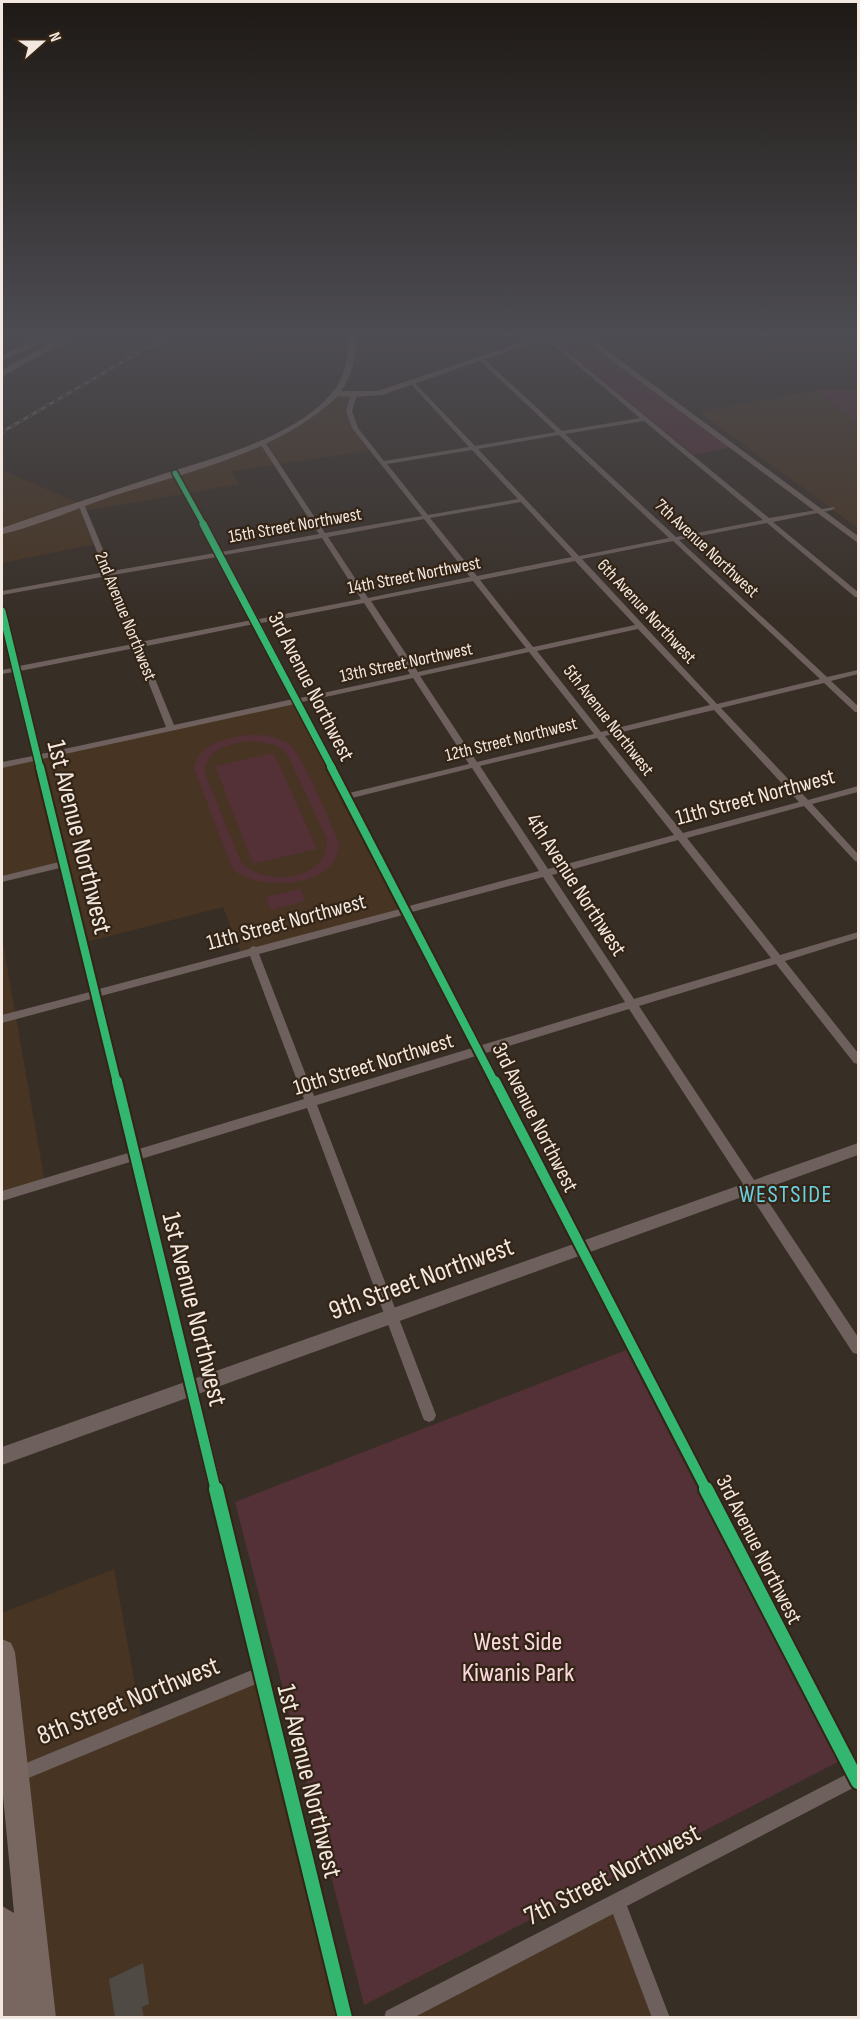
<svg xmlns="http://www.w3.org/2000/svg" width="860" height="2019" font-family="'Sofia Sans Condensed',sans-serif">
  <rect width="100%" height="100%" fill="#372e26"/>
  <g fill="#473422">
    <polygon points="819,390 858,424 858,528 699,412"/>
    <polygon points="336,393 354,395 350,404 351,420 373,450 232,471 239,484 84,511 97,544 2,563 2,470 81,504 262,442 315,412"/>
    <polygon points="298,701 406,909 241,953 223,907 83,943 63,864 2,879 2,765"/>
    <polygon points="2,937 45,1183 2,1196"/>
    <polygon points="114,1569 142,1722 261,1674 345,2017 40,2017 2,1652 2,1613"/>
    <polygon points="617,1902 661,2018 393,2018"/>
  </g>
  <g fill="#533136" fill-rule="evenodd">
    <polygon points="554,337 578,337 733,447 694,455 554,340"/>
    <polygon points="819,390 858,390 858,424"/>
    <path d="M247 735C262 735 275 735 288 743 303 754 329 821 339 842 340 889 260 892 233 870L194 769C197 744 227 738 247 735ZM252 741 275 745 287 754 327 839C328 882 265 887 241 862L205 773C205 748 232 743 252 741Z"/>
    <polygon points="274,753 317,849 253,864 215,766"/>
    <polygon points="300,889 306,901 271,910 266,897"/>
    <polygon points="626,1350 838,1762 364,2005 235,1502"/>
  </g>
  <polygon fill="#4f4a43" points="143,1963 149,2004 142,2007 144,2018 115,2018 109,1979"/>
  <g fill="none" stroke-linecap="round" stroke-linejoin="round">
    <path fill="#6e605c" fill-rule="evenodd" d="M544 337H549L769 518 834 507 835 508 832 510 773 522 858 592V597H855L767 523 679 540 827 677 858 670V674L831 681 858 706V712H855L824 683 721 708 808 800 858 786V792L812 804 858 854V862L855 861 804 806 687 838 780 955 858 932V938L785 961 858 1053V1064L854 1063 776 964 639 1006 858 1337V1354L853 1353 629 1009 486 1053 858 1766V1790L853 1788 627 1906 670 2018H652L613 1914 413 2018H384L386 2011 845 1775 476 1056 317 1105 436 1415 434 1420 429 1422 424 1420 422 1415 307 1108 141 1159 354 2018H336L256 1684 2 1789V1773L252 1670 130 1162 2 1201V1191L128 1153 91 999 2 1023V1015L90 992 60 868 2 882V876L59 862 34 761 2 768V762L33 756 13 672 2 674V670L12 668 2 624V609L6 611 19 666 133 644 107 576 2 595V591L105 572 78 504 81 502 84 504 112 571 215 553 172 473 175 471 178 473 221 552 319 534 259 442 262 440 265 442 325 533 422 516 352 428 346 411 351 395 354 393 357 395 352 411 358 428 384 461 469 447 411 384 410 383 413 381 475 446 556 432 479 360V358H483L562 431 640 418ZM644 421 763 520 676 537 565 434ZM559 435 669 538 579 556 478 449ZM472 450 518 499 428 515 387 464ZM521 502 572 557 477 576 430 518ZM424 519 470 577 368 598 328 537ZM322 538 361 599 259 619 224 555ZM673 541 820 679 717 704 582 559ZM217 557 252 620 140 642 113 575ZM575 561 635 625 533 647 480 580ZM473 581 526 648 418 672 371 601ZM364 603 410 674 300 698 261 623ZM254 624 293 699 174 725 142 647ZM638 629 710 705 601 732 537 651ZM135 648 166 727 41 754 20 671ZM529 652 594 734 477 762 420 676ZM413 678 469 764 349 793 302 702ZM295 704 400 909 256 947 253 946 249 949 99 989 42 759ZM714 710 799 802 683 833 605 736ZM597 738 674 835 548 869 480 766ZM472 768 539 871 409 906 352 798ZM678 840 771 958 634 999 552 875ZM543 877 625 1002 482 1045 412 912ZM403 915 472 1048 314 1096 259 954ZM250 956 304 1099 139 1149 101 996Z"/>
    <polygon fill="#6e605c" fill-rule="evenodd" points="858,1143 858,1155 2,1465 2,1447"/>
    <g fill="#72625c" fill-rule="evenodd">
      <path d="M349 337H357C355 357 353 375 341 391H378L537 337H549L382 395 354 397 338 396C277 454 188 471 110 497 75 509 38 526 2 534V528C50 511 99 495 148 479 207 459 296 440 335 389 346 374 348 355 349 337Z"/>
      <polygon points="580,337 589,337 858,536 858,543"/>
    </g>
    <polygon fill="#786660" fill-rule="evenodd" points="2,1639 11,1643 15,1652 56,2018 2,2018 2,1906 14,1913 2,1785"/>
    <g fill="#77645d" fill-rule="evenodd">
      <polygon points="40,337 45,340 43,342 2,361 2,355"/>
      <polygon points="61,337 73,337 2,377 2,370"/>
    </g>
    <g stroke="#6e6560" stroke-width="3">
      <polyline id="rail" points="2,432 165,337"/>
    </g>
    <use href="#rail" stroke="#332416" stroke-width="1.5" stroke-dasharray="5" stroke-linecap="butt"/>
    <g stroke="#332416" stroke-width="8">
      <polyline id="cycleway-far4" points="175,473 204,525"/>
    </g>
    <g stroke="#332416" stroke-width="10">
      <g id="cycleway-far3">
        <polyline points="203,524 332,768"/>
        <polyline points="2,611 40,768"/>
      </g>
    </g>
    <g stroke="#332416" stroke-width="12">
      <g id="cycleway-far2">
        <polyline points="40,767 117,1083"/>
        <polyline points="331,767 495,1083"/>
      </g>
    </g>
    <g stroke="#332416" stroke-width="14">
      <g id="cycleway-far1">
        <polyline points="117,1081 216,1491"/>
        <polyline points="495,1081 707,1491"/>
      </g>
    </g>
    <g stroke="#332416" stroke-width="18">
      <g id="cycleway">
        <polyline points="216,1489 345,2018"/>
        <polyline points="706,1489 858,1782"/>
      </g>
    </g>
    <use href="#cycleway-far4" stroke="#33b770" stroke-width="5"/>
    <use href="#cycleway-far3" stroke="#33b770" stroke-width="7"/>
    <use href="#cycleway-far2" stroke="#33b770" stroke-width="8"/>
    <use href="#cycleway-far1" stroke="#33b770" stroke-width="10"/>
    <use href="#cycleway" stroke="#33b770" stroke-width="14"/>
  </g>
  <linearGradient id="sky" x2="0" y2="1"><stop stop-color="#1e1915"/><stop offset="0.54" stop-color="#4d4c52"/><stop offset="1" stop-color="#4d4c52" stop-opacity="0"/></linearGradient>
  <rect width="860" height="620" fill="url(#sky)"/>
  <g text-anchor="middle" stroke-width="4.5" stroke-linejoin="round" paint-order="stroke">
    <g font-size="18" fill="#f2e8df" stroke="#332416">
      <text transform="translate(295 525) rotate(-10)" y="6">15th Street Northwest</text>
      <text transform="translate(707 548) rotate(43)" y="6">7th Avenue Northwest</text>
      <text transform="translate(414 575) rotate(-11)" y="6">14th Street Northwest</text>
      <text transform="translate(647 611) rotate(47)" y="6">6th Avenue Northwest</text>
      <text transform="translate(126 616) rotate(68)" y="6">2nd Avenue Northwest</text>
      <text transform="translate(406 662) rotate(-12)" y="6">13th Street Northwest</text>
      <text transform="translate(609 720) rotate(52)" y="6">5th Avenue Northwest</text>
      <text transform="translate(511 739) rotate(-14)" y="6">12th Street Northwest</text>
    </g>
    <g font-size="22" fill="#f2e8df" stroke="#332416">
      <text transform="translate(312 686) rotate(63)" y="8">3rd Avenue Northwest</text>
      <text transform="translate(755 796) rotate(-15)" y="8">11th Street Northwest</text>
      <text transform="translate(577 884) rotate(57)" y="8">4th Avenue Northwest</text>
      <text transform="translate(286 921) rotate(-15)" y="8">11th Street Northwest</text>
      <text transform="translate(373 1063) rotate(-17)" y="8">10th Street Northwest</text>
      <text transform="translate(536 1117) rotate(63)" y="8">3rd Avenue Northwest</text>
      <text transform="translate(760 1549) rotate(63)" y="8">3rd Avenue Northwest</text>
    </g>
    <g font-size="24" letter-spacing="1.5" fill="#69d2e3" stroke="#332416">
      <text x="786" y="1202">WESTSIDE</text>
    </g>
    <g font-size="27" fill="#f2e8df" stroke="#332416">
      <text transform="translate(80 837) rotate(76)" y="9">1st Avenue Northwest</text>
      <text transform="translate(421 1278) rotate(-20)" y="9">9th Street Northwest</text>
      <text transform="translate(195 1309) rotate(76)" y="9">1st Avenue Northwest</text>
      <text transform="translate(128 1700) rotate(-22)" y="9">8th Street Northwest</text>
      <text transform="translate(310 1781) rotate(76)" y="9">1st Avenue Northwest</text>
      <text transform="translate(612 1874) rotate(-27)" y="9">7th Street Northwest</text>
    </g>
    <g font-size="27" fill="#fad8dd" stroke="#332416">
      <text x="518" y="1650">West Side<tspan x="518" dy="31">Kiwanis Park</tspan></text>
    </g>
  </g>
  <rect width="860" height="2019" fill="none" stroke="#f2e8df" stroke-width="6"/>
  <g transform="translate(42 42) rotate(69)" stroke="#332416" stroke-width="4.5" paint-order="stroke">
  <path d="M0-4.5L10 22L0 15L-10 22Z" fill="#f2e8df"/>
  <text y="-9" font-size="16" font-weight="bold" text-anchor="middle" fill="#f2e8df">N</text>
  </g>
</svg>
